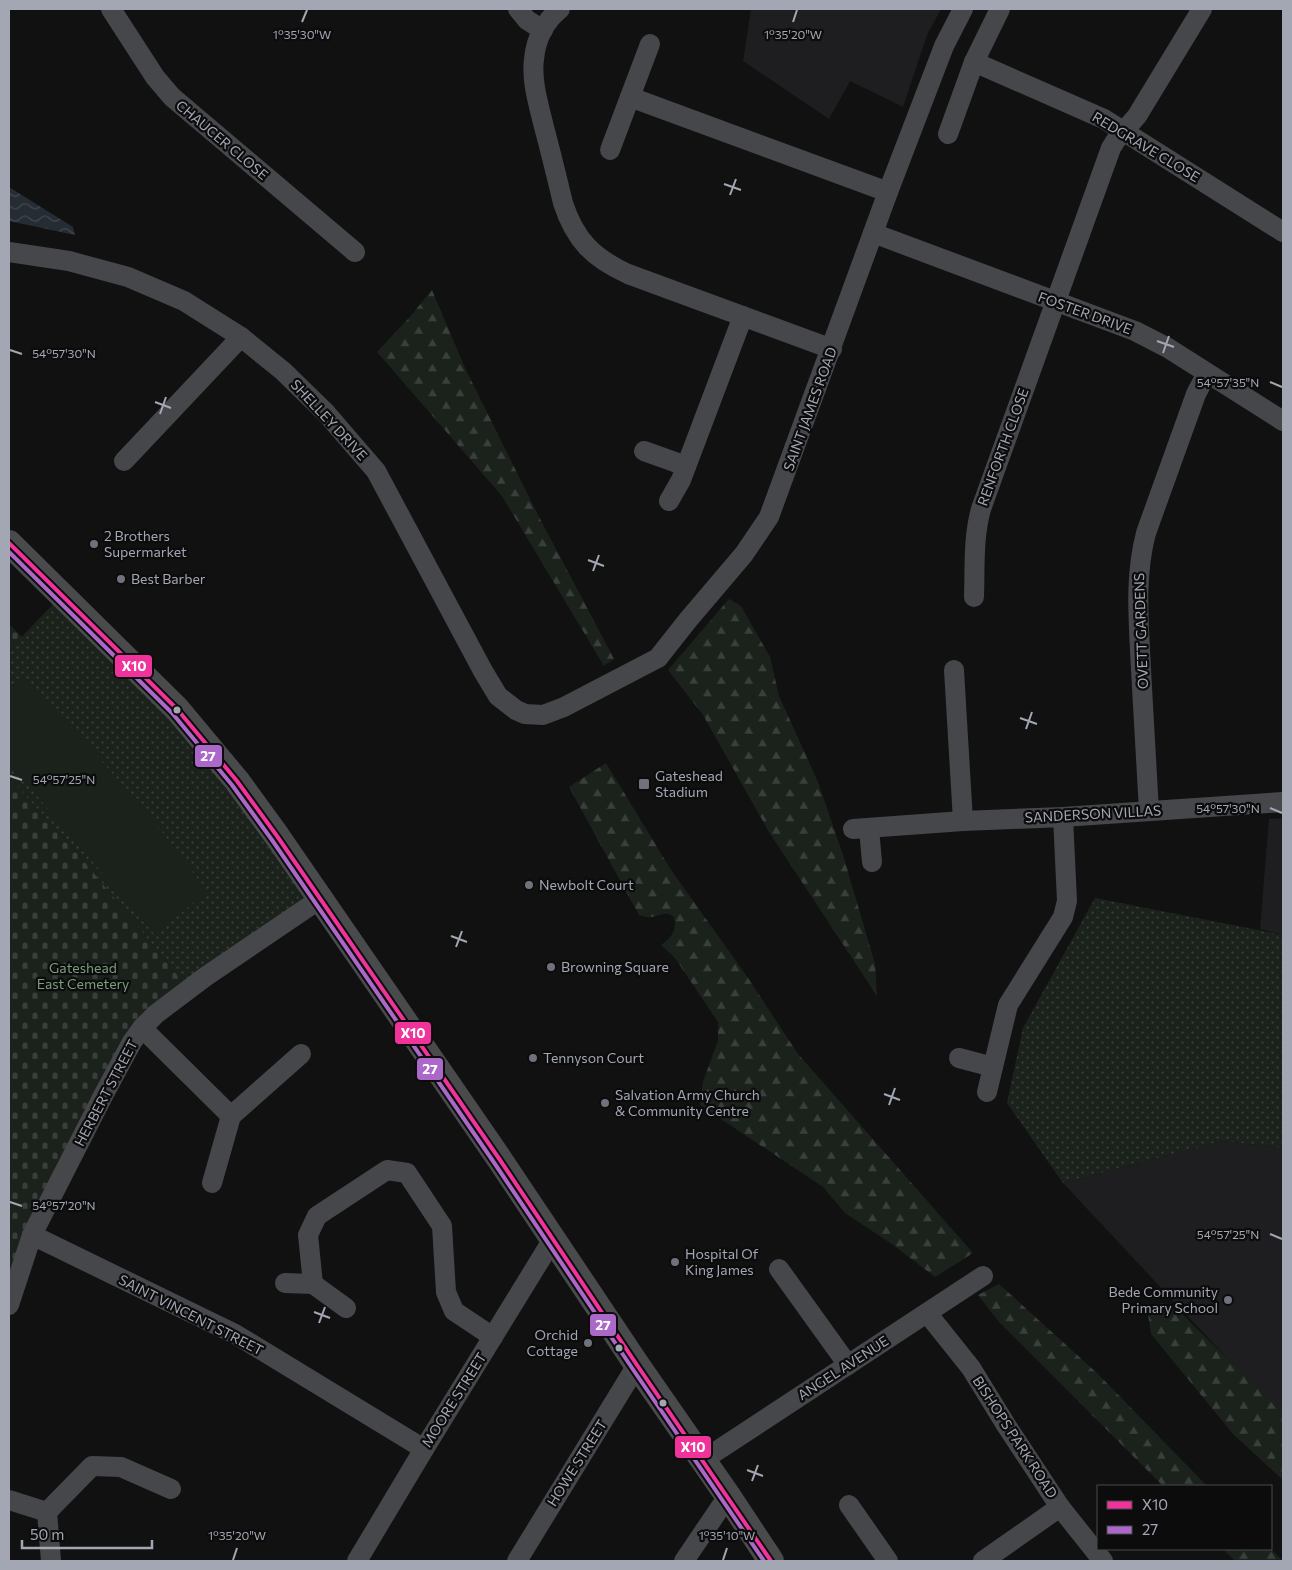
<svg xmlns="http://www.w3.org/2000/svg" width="1292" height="1570" font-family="Commissioner,sans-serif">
  <defs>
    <pattern id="forest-firs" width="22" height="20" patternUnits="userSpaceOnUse" patternTransform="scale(1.25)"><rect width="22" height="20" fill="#1b221c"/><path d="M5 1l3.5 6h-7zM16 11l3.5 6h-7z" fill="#393f3b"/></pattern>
    <pattern id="cemetery-stones" width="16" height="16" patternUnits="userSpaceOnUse" patternTransform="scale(1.25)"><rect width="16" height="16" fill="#1b221c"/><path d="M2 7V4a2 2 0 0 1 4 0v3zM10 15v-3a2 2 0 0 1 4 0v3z" fill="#393f3b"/></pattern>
    <pattern id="park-dots" width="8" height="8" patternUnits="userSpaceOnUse" patternTransform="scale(1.25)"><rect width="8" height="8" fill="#1b221c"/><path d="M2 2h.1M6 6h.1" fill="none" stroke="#393f3b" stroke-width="1.8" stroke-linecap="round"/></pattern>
    <pattern id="water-waves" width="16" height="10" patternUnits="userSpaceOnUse" patternTransform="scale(1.25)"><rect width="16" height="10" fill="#262c33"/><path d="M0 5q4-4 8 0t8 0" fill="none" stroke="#42484e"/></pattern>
  </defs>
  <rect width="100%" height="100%" fill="#111112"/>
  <g fill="#1e1e20">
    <polygon points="751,9 941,9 927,35 903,107 850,81 829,119 743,61"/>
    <polygon points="1283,818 1283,935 1260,929 1269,819"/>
    <polygon points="1222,1141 1283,1148 1283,1418 1063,1183"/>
  </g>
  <g fill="url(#forest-firs)">
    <polygon points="432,290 465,368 537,513 614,659 604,666 502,496 377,352 408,319"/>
    <polygon points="729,599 741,606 770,657 779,696 818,782 843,855 875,964 877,996 769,832 703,715 668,670"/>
    <path d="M606 763 671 870 746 975 798 1054 973 1253 935 1277 892 1244 845 1213 823 1187 700 1105 703 1082 718 1040V1022L675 958 661 945C672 937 677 931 674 917 665 910 661 916 651 917 647 918 642 916 639 915L569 787Z"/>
    <polygon points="999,1284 1098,1374 1207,1486 1163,1486 999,1322 978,1295"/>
    <polygon points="1165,1303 1177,1309 1283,1414 1283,1480 1233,1434 1151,1334 1147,1306"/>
    <polygon points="1223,1549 1271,1549 1283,1561 1235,1561"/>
  </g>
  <g fill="url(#cemetery-stones)">
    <polygon points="9,624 22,637 9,650"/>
    <polygon points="9,777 84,861 187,987 153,1012 9,1279"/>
  </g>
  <g fill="url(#park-dots)">
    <polygon points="58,599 174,712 315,898 187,987 84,861 9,777 9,650"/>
    <polygon points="1095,898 1283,935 1283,1148 1222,1141 1063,1183 1007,1103 1023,1028"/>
  </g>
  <polygon fill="#1b221c" points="25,679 99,758 158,827 207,891 155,935 9,763 9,693"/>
  <polygon fill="url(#water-waves)" points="9,187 73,227 75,235 9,221"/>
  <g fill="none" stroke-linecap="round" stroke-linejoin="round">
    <g stroke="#46474a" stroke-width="20">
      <polyline points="111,9 155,77 172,97 355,252"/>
      <polyline points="518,9 527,20 543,30"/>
      <path d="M560 9C545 21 536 39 534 59 531 81 539 106 544 127 551 153 557 178 563 203 575 240 593 258 628 274L832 349"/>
      <polyline points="974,62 1104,119 1283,232"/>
      <polyline points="630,97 888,192"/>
      <polyline points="948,134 974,62 1000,9"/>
      <polyline points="610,150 650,44"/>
      <polyline points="873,233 1135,331 1168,348 1283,421"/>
      <polyline points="9,252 69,261 128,277 184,301 241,337 283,371 326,413 376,471 483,671 498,696 516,710 525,714 543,715 564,707 658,658 688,620 744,554 769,517 888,192 944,46 963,9"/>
      <polyline points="644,451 686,466"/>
      <polyline points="124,461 241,337"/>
      <polyline points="669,501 681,480 743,316"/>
      <path d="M974 597C975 567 973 538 981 509L1111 148 1116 140 1137 116 1202 9"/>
      <polyline points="954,670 963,821"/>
      <path d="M1149 811C1146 764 1144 717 1141 670 1139 624 1134 578 1146 533L1196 394 1207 373"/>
      <polyline points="853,829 963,821 1063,817 1283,802"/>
      <polyline points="869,829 872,862"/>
      <polyline points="142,1028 231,1116"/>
      <polyline points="959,1058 993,1067"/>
      <polyline points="987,1092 1008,1005 1063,917 1067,901 1063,817"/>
      <polyline points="212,1183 231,1116 301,1054"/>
      <polyline points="32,1235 235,1334 424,1449"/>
      <polyline points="779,1269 848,1365"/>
      <polyline points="285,1283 313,1284"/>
      <polyline points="9,1305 32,1235 105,1092 132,1042 142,1028 156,1014 205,977 320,899"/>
      <polyline points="346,1308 313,1284 308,1235 317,1216 387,1170 407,1173 442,1226 446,1292 454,1311 493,1337"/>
      <polyline points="927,1313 971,1368 1006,1425 1060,1507 1103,1561"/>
      <polyline points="703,1460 983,1276"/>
      <polyline points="9,1500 47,1512 51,1561"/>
      <polyline points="849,1505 888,1561"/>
      <polyline points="47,1512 92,1466 121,1467 171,1489"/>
      <polyline points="357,1561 424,1449 553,1239"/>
      <polyline points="517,1561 637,1365"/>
      <polyline points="684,1561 728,1496"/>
      <polyline points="983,1561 1060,1507"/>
    </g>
    <polyline stroke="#484a4c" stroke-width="26" points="9,543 177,709 237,781 277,836 500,1160 637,1365 728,1496 771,1561"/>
    <g stroke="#0c0c0d" stroke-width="8">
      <polyline id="bus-1" points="9,543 177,709 237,781 277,836 500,1160 637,1365 771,1561"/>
    </g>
    <g stroke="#0c0c0d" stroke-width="8">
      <polyline id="bus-2" points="9,552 172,713 232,785 272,840 495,1164 632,1368 764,1561"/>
    </g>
    <use href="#bus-1" stroke="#ef339a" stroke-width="4"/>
    <use href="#bus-2" stroke="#ac68c9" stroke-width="4"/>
  </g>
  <path fill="none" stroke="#a2a7b3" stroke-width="2" d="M302 22 307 10M793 22 797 10M724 184 741 190M730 195 736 179M1157 341 1174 347M10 350 22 354M1163 353 1169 336M1270 382 1282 387M155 402 171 408M160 414 166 397M588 560 604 566M593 571 599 555M1020 718 1037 724M1026 729 1032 712M10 776 22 780M1270 808 1282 813M451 936 467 942M456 947 462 931M884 1094 900 1100M889 1105 895 1088M10 1202 22 1206M1270 1234 1282 1239M314 1312 330 1318M319 1323 325 1307M747 1470 763 1476M752 1481 758 1465M233 1560 237 1548M723 1560 727 1548"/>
  <g fill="#6f727b" stroke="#0c0c0d" stroke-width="2">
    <circle cx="94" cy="544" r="5"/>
    <circle cx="121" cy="579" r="5"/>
    <rect x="638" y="778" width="12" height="12" rx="2.5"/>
    <circle cx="529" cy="885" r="5"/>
    <circle cx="551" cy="967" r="5"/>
    <circle cx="533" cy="1058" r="5"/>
    <circle cx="605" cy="1103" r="5"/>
    <circle cx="675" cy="1262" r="5"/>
    <circle cx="1228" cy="1300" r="5"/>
    <circle cx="588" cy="1343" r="5"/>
  </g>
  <g fill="#a2a7b3" stroke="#0c0c0d" stroke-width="2">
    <circle cx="177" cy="710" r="4.5"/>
    <circle cx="619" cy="1348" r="4.5"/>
    <circle cx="663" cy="1403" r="4.5"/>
  </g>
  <g text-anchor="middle" stroke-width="4.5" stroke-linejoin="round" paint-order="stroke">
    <g font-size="14" fill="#a2a7b3" stroke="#0c0c0d">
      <text transform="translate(222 140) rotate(40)" y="5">CHAUCER CLOSE</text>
      <text transform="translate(1146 147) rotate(31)" y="5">REDGRAVE CLOSE</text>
      <text transform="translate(1085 313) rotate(20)" y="5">FOSTER DRIVE</text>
      <text transform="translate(810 409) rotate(-70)" y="5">SAINT JAMES ROAD</text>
      <text transform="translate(329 420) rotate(47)" y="5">SHELLEY DRIVE</text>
      <text transform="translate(1003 447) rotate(-70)" y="5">RENFORTH CLOSE</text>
      <text transform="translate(1141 631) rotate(-92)" y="5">OVETT GARDENS</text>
      <text transform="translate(1093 814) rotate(-3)" y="5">SANDERSON VILLAS</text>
      <text transform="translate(106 1093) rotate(-62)" y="5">HERBERT STREET</text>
      <text transform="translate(191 1315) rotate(27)" y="5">SAINT VINCENT STREET</text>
      <text transform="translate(843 1368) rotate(-33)" y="5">ANGEL AVENUE</text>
      <text transform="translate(454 1400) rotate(-58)" y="5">MOORE STREET</text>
      <text transform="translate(1015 1437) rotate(57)" y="5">BISHOPS PARK ROAD</text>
      <text transform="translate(577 1463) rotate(-58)" y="5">HOWE STREET</text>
    </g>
    <g font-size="14" fill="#a2a7b3" stroke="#0c0c0d" text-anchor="start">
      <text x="104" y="541">2 Brothers<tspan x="104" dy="16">Supermarket</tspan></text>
      <text x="131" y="584">Best Barber</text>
      <text x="655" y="781">Gateshead<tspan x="655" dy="16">Stadium</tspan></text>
      <text x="539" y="890">Newbolt Court</text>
      <text x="561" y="972">Browning Square</text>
      <text x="543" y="1063">Tennyson Court</text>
      <text x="615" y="1100">Salvation Army Church<tspan x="615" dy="16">&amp; Community Centre</tspan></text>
      <text x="685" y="1259">Hospital Of<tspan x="685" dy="16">King James</tspan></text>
      <text x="1218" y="1297" text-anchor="end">Bede Community<tspan x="1218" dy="16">Primary School</tspan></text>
      <text x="578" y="1340" text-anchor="end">Orchid<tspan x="578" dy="16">Cottage</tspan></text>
    </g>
    <g font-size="14" fill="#799e7c" stroke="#0c0c0d">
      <text x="83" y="973">Gateshead<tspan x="83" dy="16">East Cemetery</tspan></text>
    </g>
  </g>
  <g font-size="12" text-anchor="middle" fill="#a2a7b3" stroke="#0c0c0d" stroke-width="4.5" stroke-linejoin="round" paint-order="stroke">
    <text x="302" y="39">1°35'30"W</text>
    <text x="793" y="39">1°35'20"W</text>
    <text x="64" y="358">54°57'30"N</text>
    <text x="1228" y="387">54°57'35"N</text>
    <text x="64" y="784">54°57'25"N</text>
    <text x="1228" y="813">54°57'30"N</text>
    <text x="64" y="1210">54°57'20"N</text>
    <text x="1228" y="1239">54°57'25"N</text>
    <text x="237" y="1540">1°35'20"W</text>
    <text x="727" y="1540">1°35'10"W</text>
  </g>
  <g stroke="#0c0c0d" stroke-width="2">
    <rect x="114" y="654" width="39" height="24" rx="5" fill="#ef339a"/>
    <rect x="194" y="744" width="29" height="24" rx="5" fill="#ac68c9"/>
    <rect x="394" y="1021" width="38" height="24" rx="5" fill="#ef339a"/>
    <rect x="416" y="1057" width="28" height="24" rx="5" fill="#ac68c9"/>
    <rect x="589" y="1313" width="28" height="24" rx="5" fill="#ac68c9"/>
    <rect x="674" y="1435" width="38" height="24" rx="5" fill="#ef339a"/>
  </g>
  <g font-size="14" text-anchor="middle" font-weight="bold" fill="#fff">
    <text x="134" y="671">X10</text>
    <text x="208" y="761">27</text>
    <text x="413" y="1038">X10</text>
    <text x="430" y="1074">27</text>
    <text x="603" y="1330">27</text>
    <text x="693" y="1452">X10</text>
  </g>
  <rect width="1292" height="1570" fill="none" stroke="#a2a7b3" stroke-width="20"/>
  <rect x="1097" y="1485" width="175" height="65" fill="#0c0c0d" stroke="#484a4f"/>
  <rect x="1107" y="1501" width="25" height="8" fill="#ef339a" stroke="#484a4f"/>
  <text x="1142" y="1510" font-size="15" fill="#a2a7b3">X10</text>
  <rect x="1107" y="1526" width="25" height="8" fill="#ac68c9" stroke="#484a4f"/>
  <text x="1142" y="1535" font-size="15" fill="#a2a7b3">27</text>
  <path d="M22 1540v8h130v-8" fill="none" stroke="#a2a7b3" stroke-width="2.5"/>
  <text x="30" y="1540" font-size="15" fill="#a2a7b3" stroke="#0c0c0d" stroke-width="4" paint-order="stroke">50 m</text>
</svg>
